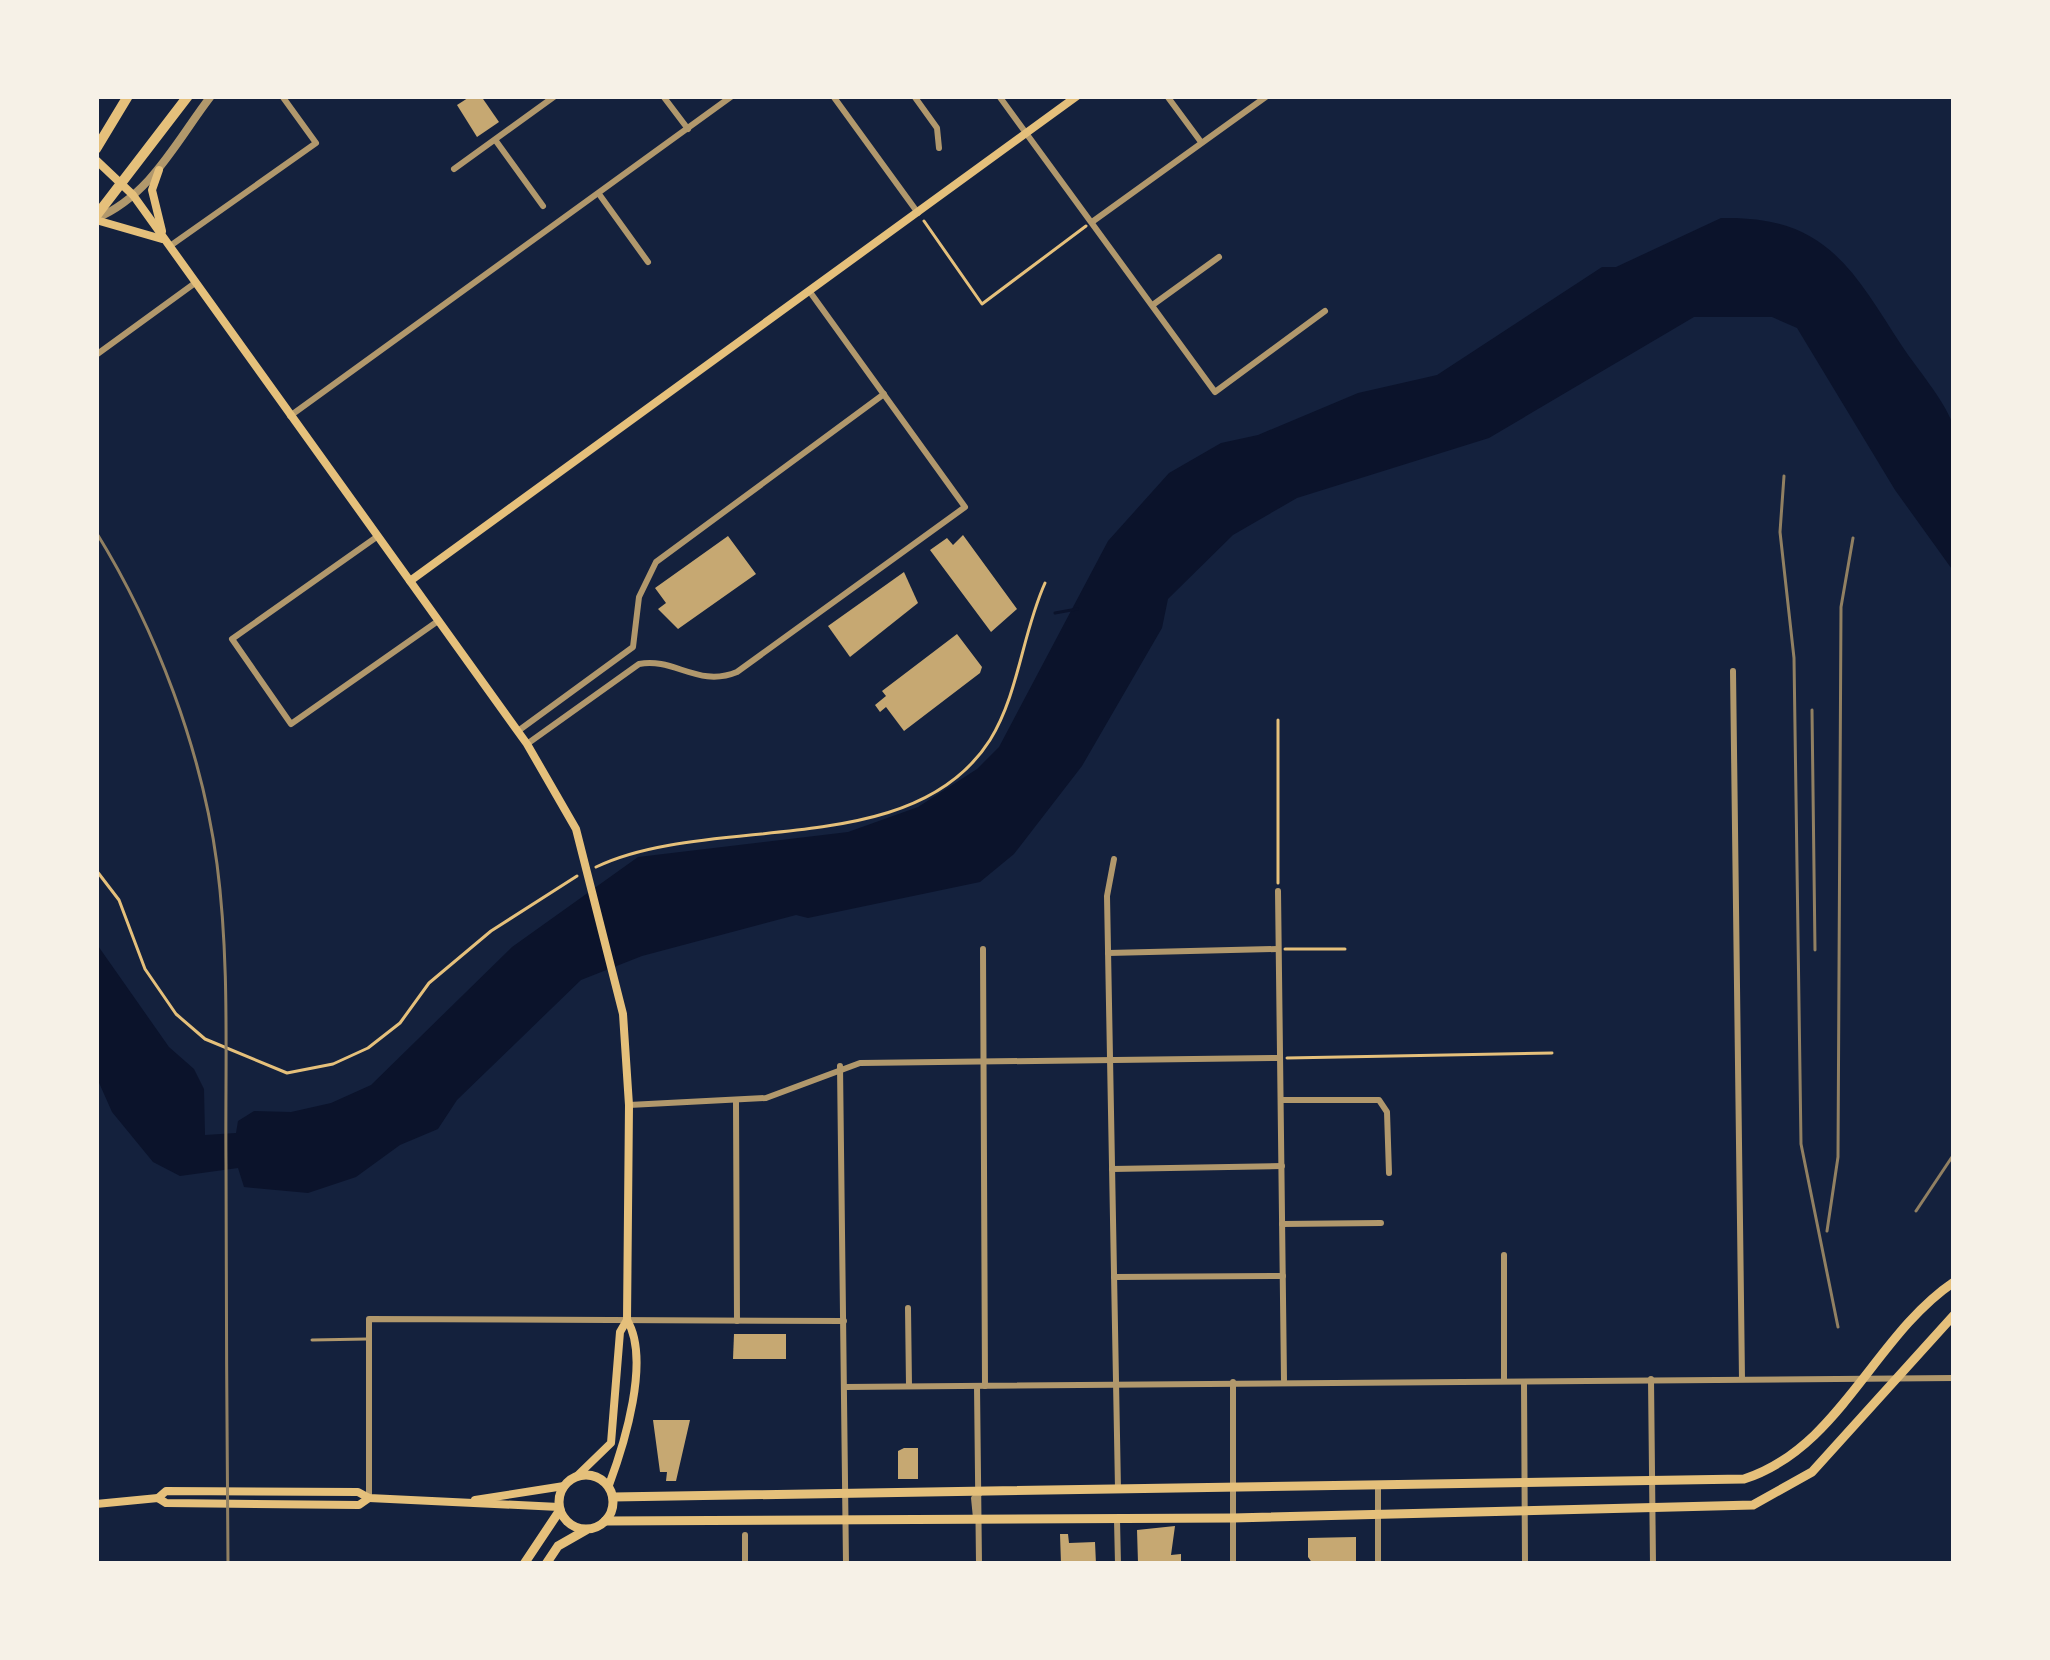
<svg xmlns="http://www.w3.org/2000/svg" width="2050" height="1660" font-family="Raleway,sans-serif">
  <rect width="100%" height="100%" fill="#14213d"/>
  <path fill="#0b132b" d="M1721 218C1827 215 1853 271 1902 346 1918 370 1942 397 1953 424 1962 448 1954 540 1954 572L1895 490 1797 328 1772 317H1694L1489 438 1297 498 1233 535 1168 599 1162 628 1082 766 1014 854 980 882 808 918 796 915 642 956 581 980 457 1100 438 1129 400 1145 356 1177 308 1193 244 1187 238 1168 180 1176 153 1162 112 1112 96 1076V943L169 1047 194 1069 204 1089 205 1135 236 1133 238 1121 254 1111 291 1112 331 1103 371 1085 512 947 638 857 848 832 918 807 977 769 999 747 1108 541 1169 473 1221 443 1258 435 1358 393 1437 375 1602 267H1616Z"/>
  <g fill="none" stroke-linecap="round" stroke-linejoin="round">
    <polyline stroke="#0b132b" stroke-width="3" points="1055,613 1077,609"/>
  </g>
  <g fill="#c6a872">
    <polygon points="471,96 481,96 499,122 477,137 457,105"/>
    <polygon points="963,535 1017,609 991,632 930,550 947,538 953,545"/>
    <polygon points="728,536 756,574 678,629 658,609 666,603 655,588"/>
    <polygon points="904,572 918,603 850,657 828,626"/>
    <polygon points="957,634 982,667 980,673 904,731 886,707 880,712 875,705 886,696 882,691"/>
    <polygon points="734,1334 786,1334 786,1359 733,1359"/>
    <polygon points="653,1420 690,1420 676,1481 666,1481 667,1472 660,1472"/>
    <polygon points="904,1448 918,1448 918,1479 898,1479 898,1451"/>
    <polygon points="1175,1526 1171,1555 1181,1554 1181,1564 1138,1563 1137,1530"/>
    <polygon points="1060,1534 1068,1534 1069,1543 1095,1542 1096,1564 1061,1564"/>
    <polygon points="1356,1537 1356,1564 1313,1564 1308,1557 1308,1538"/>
  </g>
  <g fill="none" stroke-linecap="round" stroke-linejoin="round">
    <g stroke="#e5c07b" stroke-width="3">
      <polyline points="924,221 982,304 1086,226"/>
      <path d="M596 867C710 812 912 863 990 740 1019 693 1022 634 1045 583"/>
      <polyline points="96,870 119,900 145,969 176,1014 205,1039 287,1073 333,1064 368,1048 400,1023 429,983 491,931 577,876"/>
      <polyline points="1278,883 1278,720"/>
      <polyline points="1285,949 1345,949"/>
      <polyline points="1287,1058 1552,1053"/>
    </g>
    <polyline stroke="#b1986c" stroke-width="3" points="312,1340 367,1339"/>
    <g stroke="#b1986c" stroke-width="6">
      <polyline points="663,96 688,129"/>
      <polyline points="833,96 918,213"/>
      <polyline points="914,96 937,128 939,148"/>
      <polyline points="999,96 1215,392 1325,311"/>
      <polyline points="1167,96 1201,142"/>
      <polyline points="496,141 543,206"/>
      <polyline points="454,169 555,96"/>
      <polyline points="599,194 648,262"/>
      <polyline points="1092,222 1267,96"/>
      <polyline points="170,246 316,143 282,96"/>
      <polyline points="1154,304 1219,257"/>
      <polyline points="96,355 195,283"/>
      <polyline points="290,416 732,96"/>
      <polyline points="378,536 232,639 291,724 438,621"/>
      <polyline points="1733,671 1742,1379"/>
      <polyline points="518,731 633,647 639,597 656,562 884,394"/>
      <path d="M527 744 639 664C674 657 698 688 737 672L965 507 810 292"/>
      <polyline points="1114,859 1107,896 1118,1489"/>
      <polyline points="1278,891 1284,1380"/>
      <polyline points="983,949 985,1386"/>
      <polyline points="1108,953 1277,949"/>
      <polyline points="840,1066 846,1564"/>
      <polyline points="1281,1100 1379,1100 1387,1112 1389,1173"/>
      <polyline points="736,1102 737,1321"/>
      <polyline points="629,1105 766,1098 860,1063 1279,1058"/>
      <polyline points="1112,1169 1282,1166"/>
      <polyline points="1282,1224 1381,1223"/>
      <polyline points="1114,1277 1283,1276"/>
      <polyline points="908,1308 909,1386"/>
      <polyline points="1651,1379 1653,1564"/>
      <polyline points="1504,1381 1504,1255"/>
      <polyline points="1233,1382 1233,1564"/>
      <polyline points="1524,1382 1525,1564"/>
      <polyline points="977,1386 979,1564"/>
      <polyline points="845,1387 1954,1378"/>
      <polyline points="1378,1488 1378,1564"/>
      <polyline points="369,1498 369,1319 844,1321"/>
      <polyline points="976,1518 974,1498 979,1494"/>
      <polyline points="1117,1520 1118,1564"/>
      <polyline points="745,1564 745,1535"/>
    </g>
    <path stroke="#b1986c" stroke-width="8" d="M97 218C151 195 177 140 211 96"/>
    <g stroke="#e5c07b" stroke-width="8">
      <path d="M96 160 133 195 527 744 576 829 623 1014 629 1105 627 1320C651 1359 624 1445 609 1485"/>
      <polyline points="159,170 152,190 162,231"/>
      <polyline points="96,220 162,239"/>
      <polyline points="410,581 1077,96"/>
      <polyline points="578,1475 611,1443 620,1332 627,1320"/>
      <polyline points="158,1498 166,1491 358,1492 369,1498 559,1507"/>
      <polyline points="475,1500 564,1486"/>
      <polyline points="96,1504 158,1498 166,1503 359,1505 369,1498"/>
    </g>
    <g stroke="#e5c07b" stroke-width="9">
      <circle cx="586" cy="1502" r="27"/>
      <path d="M613 1497 1744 1479C1840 1448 1874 1336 1954 1282"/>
      <polyline points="605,1521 1233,1518 1753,1505 1812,1472 1954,1315"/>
      <polyline points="524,1564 560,1510"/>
      <polyline points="546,1564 558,1546 586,1530"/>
    </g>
    <g stroke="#e5c07b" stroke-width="10">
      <polyline points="96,149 128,96"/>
      <polyline points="96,216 188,96"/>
    </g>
    <g stroke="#918062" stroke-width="3">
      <polyline points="1784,476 1780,532 1794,658 1801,1144 1838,1327"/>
      <path d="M96 532C156 629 202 751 217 864 230 963 225 1064 226 1164 226 1297 227 1431 228 1564"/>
      <polyline points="1812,710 1815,950"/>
      <polyline points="1916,1211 1954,1154"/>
      <polyline points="1827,1231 1838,1157 1841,607 1853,538"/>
    </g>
  </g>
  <rect width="2050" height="1660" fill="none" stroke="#f6f1e7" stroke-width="198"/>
</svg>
